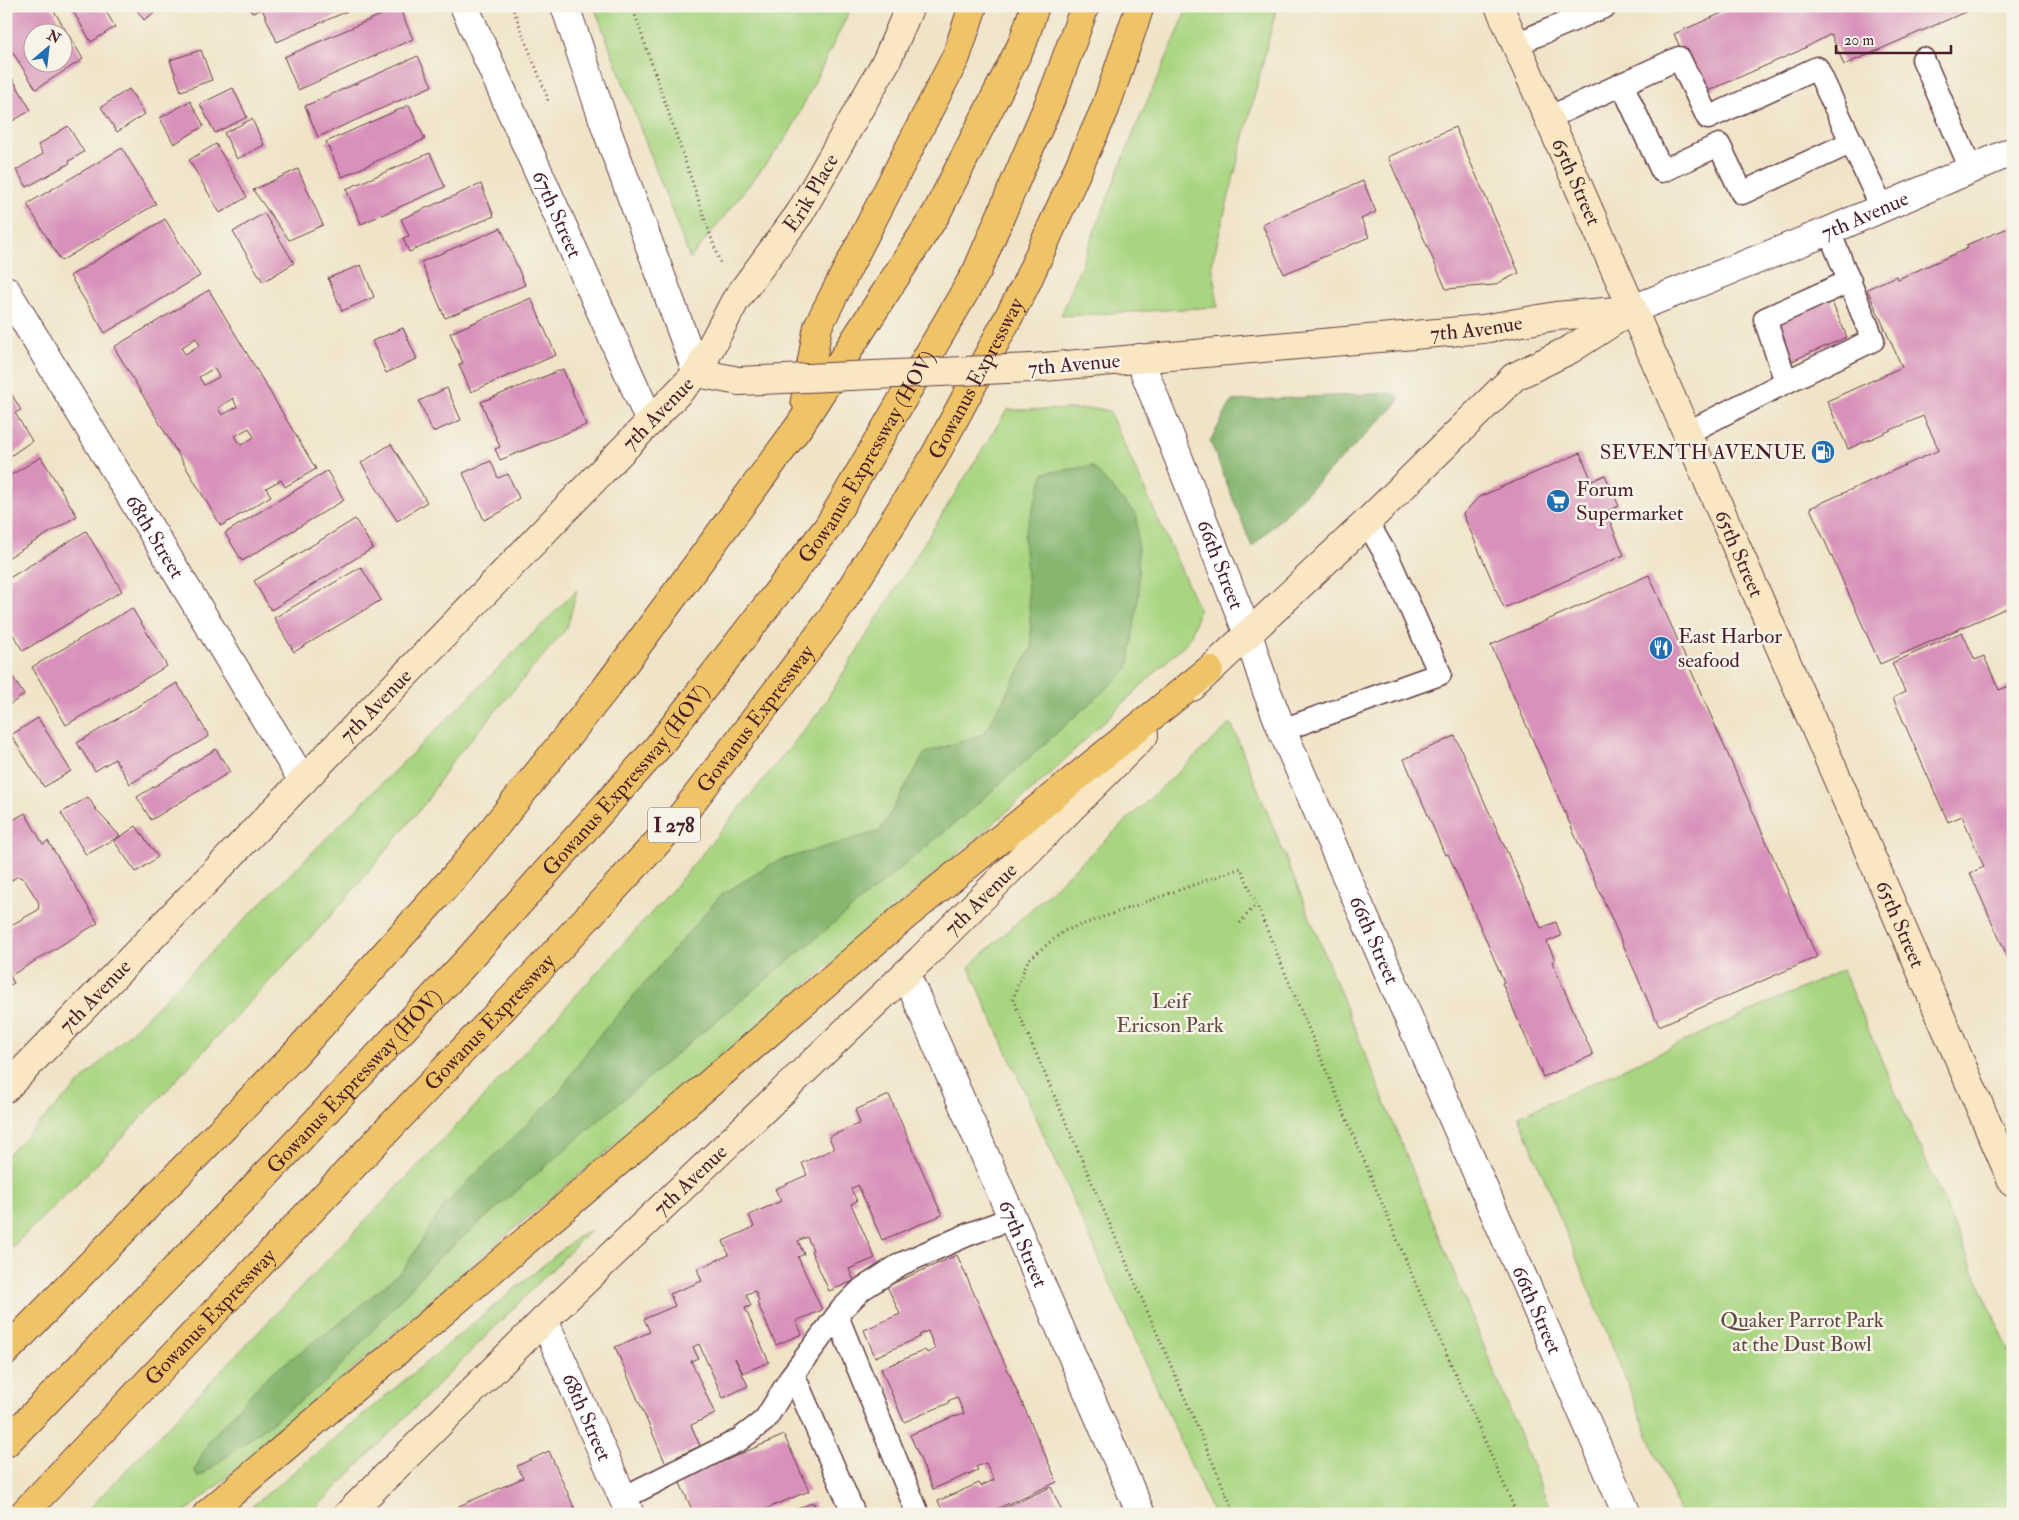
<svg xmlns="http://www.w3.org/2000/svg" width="2019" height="1520" font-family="'IM FELL Double Pica',serif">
  <rect width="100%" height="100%" fill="#f7f3e8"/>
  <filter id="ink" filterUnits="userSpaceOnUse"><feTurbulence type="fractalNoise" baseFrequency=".02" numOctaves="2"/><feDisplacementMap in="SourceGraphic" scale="10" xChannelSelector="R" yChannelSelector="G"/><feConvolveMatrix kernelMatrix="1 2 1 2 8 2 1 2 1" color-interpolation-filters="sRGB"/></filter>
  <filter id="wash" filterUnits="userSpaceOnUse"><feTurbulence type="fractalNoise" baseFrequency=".0096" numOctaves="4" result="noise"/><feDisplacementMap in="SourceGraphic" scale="20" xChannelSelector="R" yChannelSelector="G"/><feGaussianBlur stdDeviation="1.12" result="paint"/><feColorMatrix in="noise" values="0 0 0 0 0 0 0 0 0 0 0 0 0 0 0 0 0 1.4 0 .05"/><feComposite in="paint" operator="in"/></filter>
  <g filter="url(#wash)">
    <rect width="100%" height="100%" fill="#f0e4c8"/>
    <g fill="#a9d581" stroke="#7a7a56">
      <polygon points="594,6 852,6 788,136 690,259"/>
      <polygon points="1188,6 1277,6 1212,263 1218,307 1061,316 1137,124 1178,32"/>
      <polygon points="1100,409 1109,411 1199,609 1190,639 1040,783 776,1011 497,1243 269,1442 183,1514 84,1514 478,1103 674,888 819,712 1007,410"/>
      <polygon points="577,590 567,628 450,764 426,802 338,908 101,1160 6,1253 6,1156"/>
      <polygon points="1231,723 1552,1514 1213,1514 969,967"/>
      <polygon points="1842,970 2013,1360 2013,1514 1680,1514 1519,1116"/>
      <polygon points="591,1230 310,1514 243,1514 580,1235"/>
    </g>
    <g fill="#86b66f" stroke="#686a4d">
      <polygon points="1391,393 1399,397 1397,404 1252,547 1210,441 1232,401"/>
      <polygon points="1092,466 1137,516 1139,593 1128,669 973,808 675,1055 434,1262 328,1380 198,1478 195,1470 209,1441 266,1377 340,1323 404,1269 445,1204 558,1094 592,1044 721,895 777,861 880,831 925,753 984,734 1032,647 1024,536 1044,473"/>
    </g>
    <g id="blocks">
      <g fill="#d891ba" fill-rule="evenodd">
        <path d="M8 6H51L83 59 36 89 6 42V7ZM32 32H62V62H32Z"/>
        <polygon points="70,6 103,6 115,27 91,42"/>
        <polygon points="134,6 163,6 144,20"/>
        <polygon points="249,6 359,6 277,42 262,9 252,13"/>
        <polygon points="1738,6 1971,6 1972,9 1844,65 1831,34 1799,51 1701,94 1674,34"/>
        <polygon points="399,7 413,39 298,90 284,57"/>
        <polygon points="201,50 212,80 181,91 170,60"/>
        <polygon points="418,56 432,86 318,137 305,106"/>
        <polygon points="6,68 31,110 6,125"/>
        <polygon points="233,88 247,117 215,133 200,104"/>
        <polygon points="129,89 145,114 117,132 101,107"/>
        <polygon points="190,101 204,126 174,144 160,118"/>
        <polygon points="409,105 425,139 342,177 326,142"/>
        <polygon points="252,119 264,145 237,159 224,133"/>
        <polygon points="68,126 84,152 69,161 70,163 27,187 16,170 43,154 38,145"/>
        <polygon points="1455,127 1519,273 1494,285 1446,289 1388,157"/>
        <polygon points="216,144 247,197 220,213 189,160"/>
        <polygon points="122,148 156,204 61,261 27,204"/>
        <polygon points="430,153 445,187 361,224 346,189"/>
        <polygon points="298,169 323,225 289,240 253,190"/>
        <polygon points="1363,181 1376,212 1361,219 1369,237 1284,274 1262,224"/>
        <polygon points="481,184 494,216 409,252 403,238 409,236 401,219"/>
        <polygon points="264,213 294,263 263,282 233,232"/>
        <polygon points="165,219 200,276 105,333 70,276"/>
        <polygon points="2013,226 2013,605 1880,664 1810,508 1939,450 1923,416 1848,449 1827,401 1902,367 1867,289 1896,276 1898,279 1968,248 1966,245"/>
        <polygon points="501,228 525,285 445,318 421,262"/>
        <polygon points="361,265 374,297 342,311 328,278"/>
        <path d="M209 290 316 469 285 487 281 480 266 488 271 496 221 526 114 347ZM196 338 200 345 185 354 181 348ZM214 368 219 377 204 385 199 377ZM233 398 237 407 222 415 218 408ZM249 428 254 437 241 445 235 436Z"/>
        <polygon points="531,298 556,355 471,392 459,365 463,363 450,333"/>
        <polygon points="1831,300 1847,337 1792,361 1776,324"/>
        <polygon points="403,328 417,359 386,373 372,341"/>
        <polygon points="563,369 586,425 500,460 495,449 500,447 481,402"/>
        <polygon points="6,385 21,410 15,413 32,441 6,459"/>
        <polygon points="447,388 461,420 433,432 419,401"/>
        <polygon points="391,444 427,502 397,521 361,463"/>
        <polygon points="1580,453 1592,481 1605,475 1619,506 1606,512 1624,555 1504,608 1463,514 1479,497"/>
        <polygon points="41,457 77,516 6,559 6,478"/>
        <polygon points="491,461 498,478 508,474 519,498 501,512 484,520 463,473"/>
        <polygon points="327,471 344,500 242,561 225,533"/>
        <polygon points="355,519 373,548 271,610 254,581"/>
        <polygon points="86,531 122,591 23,651 6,623 6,580"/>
        <polygon points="361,567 381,600 294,652 274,618"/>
        <polygon points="1649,575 1817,957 1659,1026 1491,645"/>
        <polygon points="132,608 167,666 66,725 32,667"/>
        <polygon points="1962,632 1975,660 1984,656 1999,690 2013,684 2013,969 1970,873 1984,867 1962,816 1948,822 1893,698 1905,692 1892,663"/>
        <polygon points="6,666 24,695 6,707"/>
        <polygon points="177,683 209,736 130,784 115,759 95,771 77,743"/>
        <polygon points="38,718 71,771 44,787 11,735"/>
        <polygon points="1455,736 1541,928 1556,922 1561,936 1547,942 1555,960 1552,962 1593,1055 1543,1077 1502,983 1504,982 1477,919 1448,854 1445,855 1404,759"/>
        <polygon points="216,749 230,772 151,820 137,797"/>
        <polygon points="88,797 97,811 120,836 86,855 61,813"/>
        <polygon points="25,813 43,844 48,841 98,923 10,976 14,983 6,987 6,928 38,910 39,903 24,879 18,876 6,884 6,824"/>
        <polygon points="136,826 158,857 136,872 114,841"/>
        <polygon points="889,1095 942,1215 882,1240 858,1185 851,1189 857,1201 851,1204 875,1258 849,1269 854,1281 829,1291 811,1251 813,1250 807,1237 798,1241 804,1254 798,1257 822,1310 796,1321 802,1334 776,1345 757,1302 759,1301 755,1291 746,1294 751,1306 745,1308 769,1362 743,1373 735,1358 748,1386 723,1398 699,1344 693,1347 698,1358 691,1361 715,1414 691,1425 700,1446 665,1462 615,1347 650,1332 644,1319 675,1306 670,1294 702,1281 697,1269 729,1255 723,1241 754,1227 749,1215 781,1201 775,1189 807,1175 802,1163 834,1149 829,1137 860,1123 855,1110"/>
        <polygon points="957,1255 1057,1482 985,1514 944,1514 938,1501 979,1483 981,1486 994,1480 986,1463 976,1467 978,1470 933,1489 910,1435 955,1416 955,1417 964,1414 957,1397 948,1401 949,1403 904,1422 881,1369 925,1350 927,1353 935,1349 928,1331 919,1335 920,1337 875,1357 864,1330 900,1314 887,1286"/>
        <polygon points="784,1435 809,1491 763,1510 762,1508 753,1512 754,1514 694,1514 679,1481"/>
        <polygon points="549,1451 577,1514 462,1514 459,1506 523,1478 517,1466"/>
        <polygon points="1051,1487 1063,1514 990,1514"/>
        <polygon points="813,1502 818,1514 786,1514"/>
      </g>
    </g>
  </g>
  <g filter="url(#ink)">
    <use href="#blocks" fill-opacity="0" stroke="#633d43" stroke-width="1"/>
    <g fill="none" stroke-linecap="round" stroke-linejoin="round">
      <g stroke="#633d43" stroke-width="25">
        <g id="service">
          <polyline points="1516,44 1606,6"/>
          <polyline points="1923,59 1971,169"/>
          <polyline points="1622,84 1662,171 1719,145 1742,193 1852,142"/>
          <polyline points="1548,118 1679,58 1708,118 1817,68 1882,208"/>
          <polyline points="1786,382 1765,319 1850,281"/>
          <polyline points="1687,433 1786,382 1873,340 1829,231"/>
          <polyline points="1282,730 1440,674 1390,562 1367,522"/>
          <polyline points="837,1316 918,1514"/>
          <polyline points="793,1374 854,1514"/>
          <polyline points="623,1498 739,1440 765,1420 793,1374 842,1309 862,1289 901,1264 967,1235 1012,1218"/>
        </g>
      </g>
      <g stroke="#633d43" stroke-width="30">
        <g id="minor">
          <path id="s1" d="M464 6 650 421"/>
          <path id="s2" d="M6 290 303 781"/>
          <path id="s3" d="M1633 309 1829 231 2013 151"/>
          <path id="s4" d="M1139 358 1248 634 1266 689 1282 730 1627 1514"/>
          <path id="s5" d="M906 974 1141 1514"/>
          <path id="s6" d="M544 1320 630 1514"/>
        </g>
      </g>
      <g stroke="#633d43" stroke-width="30">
        <polyline id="tertiary" points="565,6 606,128 697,373"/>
      </g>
      <g stroke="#633d43" stroke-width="30">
        <g id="secondary">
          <path id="s7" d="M1499 6 1687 433 2013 1183"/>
          <path id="s8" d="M1032 368 1483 329 1556 316 1629 310"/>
          <polyline points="697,373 739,381"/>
          <polyline points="1192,687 1367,522 1514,377 1571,349 1633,309"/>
          <path id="s9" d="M6 1088 697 373 735 301 800 213 887 60 910 6"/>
          <path id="s10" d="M348 1514 544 1320 922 958 1144 735"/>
        </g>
      </g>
      <g stroke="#633d43" stroke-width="30">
        <g id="motorway">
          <polyline points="805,400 818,326 956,57 973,6"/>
          <polyline points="6,1351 297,1052 462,868 606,688 800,425 936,214 1023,42 1035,6"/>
          <path id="s11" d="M6 1443 245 1197 468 960 657 748 828 527 977 271 1055 89 1085 6"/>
          <path id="s12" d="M23 1514 522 988 679 819 832 618 933 459 1025 286 1105 109 1140 6"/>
          <polyline points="207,1514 905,916 1209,670"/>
        </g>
      </g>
      <g stroke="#633d43" stroke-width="3" stroke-dasharray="1 4" stroke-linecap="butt">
        <polyline points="512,6 548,99 546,104"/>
        <polyline points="632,6 720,263"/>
        <polyline points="1240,923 1256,904"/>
        <polyline points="1235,1514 1013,1000 1017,987 1028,960 1064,931 1241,868 1421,1296 1517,1514"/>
      </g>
      <use href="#service" stroke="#fff" stroke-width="22"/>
      <use href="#minor" stroke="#fff" stroke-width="28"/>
      <use href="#tertiary" stroke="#fff" stroke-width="28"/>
      <use href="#secondary" stroke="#f9e7c3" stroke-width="28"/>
      <use href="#motorway" stroke="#efc469" stroke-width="28"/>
      <g stroke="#633d43" stroke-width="30" stroke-linecap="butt">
        <polyline id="secondary-bridge" points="739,381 1032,368"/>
      </g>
      <use href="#secondary-bridge" stroke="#f9e7c3" stroke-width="28"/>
    </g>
  </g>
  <defs>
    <g id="fuel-disc" transform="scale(1.25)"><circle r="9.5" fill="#1f6fb2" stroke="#f7f3e8"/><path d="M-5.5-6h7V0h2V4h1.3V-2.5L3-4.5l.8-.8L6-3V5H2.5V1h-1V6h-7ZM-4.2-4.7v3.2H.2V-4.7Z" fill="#fff"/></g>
    <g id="supermarket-disc" transform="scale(1.25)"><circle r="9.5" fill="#1f6fb2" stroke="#f7f3e8"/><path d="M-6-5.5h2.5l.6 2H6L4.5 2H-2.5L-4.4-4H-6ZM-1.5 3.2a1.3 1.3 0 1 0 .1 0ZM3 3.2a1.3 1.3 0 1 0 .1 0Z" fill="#fff"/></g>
    <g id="restaurant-disc" transform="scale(1.25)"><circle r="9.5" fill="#1f6fb2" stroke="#f7f3e8"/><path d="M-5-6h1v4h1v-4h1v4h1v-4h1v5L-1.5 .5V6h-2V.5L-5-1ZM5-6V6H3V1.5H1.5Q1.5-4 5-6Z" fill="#fff"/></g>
  </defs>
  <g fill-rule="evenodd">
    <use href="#fuel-disc" x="1823" y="452"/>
    <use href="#supermarket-disc" x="1558" y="501"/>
    <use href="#restaurant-disc" x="1661" y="648"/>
  </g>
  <g text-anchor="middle" stroke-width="5" stroke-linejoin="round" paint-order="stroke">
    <rect fill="#f7f3e8" stroke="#7e5f64" stroke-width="1" x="648" y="807.5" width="52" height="35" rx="4"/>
    <g font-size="20" font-weight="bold" fill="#4a1f2b">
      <text x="674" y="832">I 278</text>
    </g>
    <g font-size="21" fill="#4a1f2b" stroke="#f7f3e8">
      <text dy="7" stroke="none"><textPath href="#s7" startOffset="192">65th Street</textPath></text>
      <text dy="7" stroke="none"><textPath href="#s9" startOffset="1208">Erik Place</textPath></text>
      <text dy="7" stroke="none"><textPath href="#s1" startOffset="228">67th Street</textPath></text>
      <text dy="7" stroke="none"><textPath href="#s3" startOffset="250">7th Avenue</textPath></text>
      <text dy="7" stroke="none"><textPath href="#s8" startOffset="446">7th Avenue</textPath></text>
      <text transform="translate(1074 364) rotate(-5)" y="7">7th Avenue</text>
      <text dy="7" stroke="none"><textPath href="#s12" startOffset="1488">Gowanus Expressway</textPath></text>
      <text dy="7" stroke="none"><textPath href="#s9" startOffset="938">7th Avenue</textPath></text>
      <text dy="7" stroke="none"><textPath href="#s11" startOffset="1312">Gowanus Expressway (HOV)</textPath></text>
      <text dy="7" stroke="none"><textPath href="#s2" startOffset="288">68th Street</textPath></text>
      <text dy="7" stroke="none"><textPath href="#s7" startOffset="598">65th Street</textPath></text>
      <text dy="7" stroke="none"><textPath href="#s4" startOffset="222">66th Street</textPath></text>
      <text dy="7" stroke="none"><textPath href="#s9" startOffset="532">7th Avenue</textPath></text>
      <text dy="7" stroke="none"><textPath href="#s12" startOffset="1082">Gowanus Expressway</textPath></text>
      <text dy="7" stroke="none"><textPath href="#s11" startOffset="908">Gowanus Expressway (HOV)</textPath></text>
      <text dy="7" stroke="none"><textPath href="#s10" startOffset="882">7th Avenue</textPath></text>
      <text dy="7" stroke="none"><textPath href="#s7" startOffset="1002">65th Street</textPath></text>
      <text dy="7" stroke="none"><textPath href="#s4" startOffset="628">66th Street</textPath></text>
      <text dy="7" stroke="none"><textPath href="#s9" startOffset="128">7th Avenue</textPath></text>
      <text dy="7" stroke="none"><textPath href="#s12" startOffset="678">Gowanus Expressway</textPath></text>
      <text dy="7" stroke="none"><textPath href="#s11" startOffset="502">Gowanus Expressway (HOV)</textPath></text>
      <text dy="7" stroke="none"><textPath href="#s10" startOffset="478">7th Avenue</textPath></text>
      <text dy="7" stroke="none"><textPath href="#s5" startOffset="294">67th Street</textPath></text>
      <text dy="7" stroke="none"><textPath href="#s4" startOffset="1032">66th Street</textPath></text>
      <text dy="7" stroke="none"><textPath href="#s12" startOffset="272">Gowanus Expressway</textPath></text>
      <text dy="7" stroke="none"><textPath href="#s6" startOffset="106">68th Street</textPath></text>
    </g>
    <g font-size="21" fill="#4a1f2b" stroke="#f7f3e8" text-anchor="start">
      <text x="1806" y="459" text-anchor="end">SEVENTH AVENUE</text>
      <text x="1576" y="496">Forum<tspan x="1576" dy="24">Supermarket</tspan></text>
      <text x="1678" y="643">East Harbor<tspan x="1678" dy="24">seafood</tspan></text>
    </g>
    <g font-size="21" fill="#624c40" stroke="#f7f3e8">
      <text x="1170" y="1008">Leif<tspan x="1170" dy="24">Ericson Park</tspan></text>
      <text x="1802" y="1327">Quaker Parrot Park<tspan x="1802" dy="24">at the Dust Bowl</tspan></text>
    </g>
  </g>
  <rect width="2019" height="1520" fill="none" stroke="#f7f3e8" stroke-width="25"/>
  <g transform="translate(48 48) rotate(28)"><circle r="24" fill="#f7f3e8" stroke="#b29e9c"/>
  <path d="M0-4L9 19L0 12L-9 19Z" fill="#1f6fb2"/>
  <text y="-8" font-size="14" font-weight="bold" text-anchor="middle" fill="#4a1f2b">N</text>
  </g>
  <path d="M1836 45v8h115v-8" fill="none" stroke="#4a1f2b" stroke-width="2.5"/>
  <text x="1844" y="45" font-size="15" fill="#4a1f2b" stroke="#f7f3e8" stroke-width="4" paint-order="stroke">20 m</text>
</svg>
